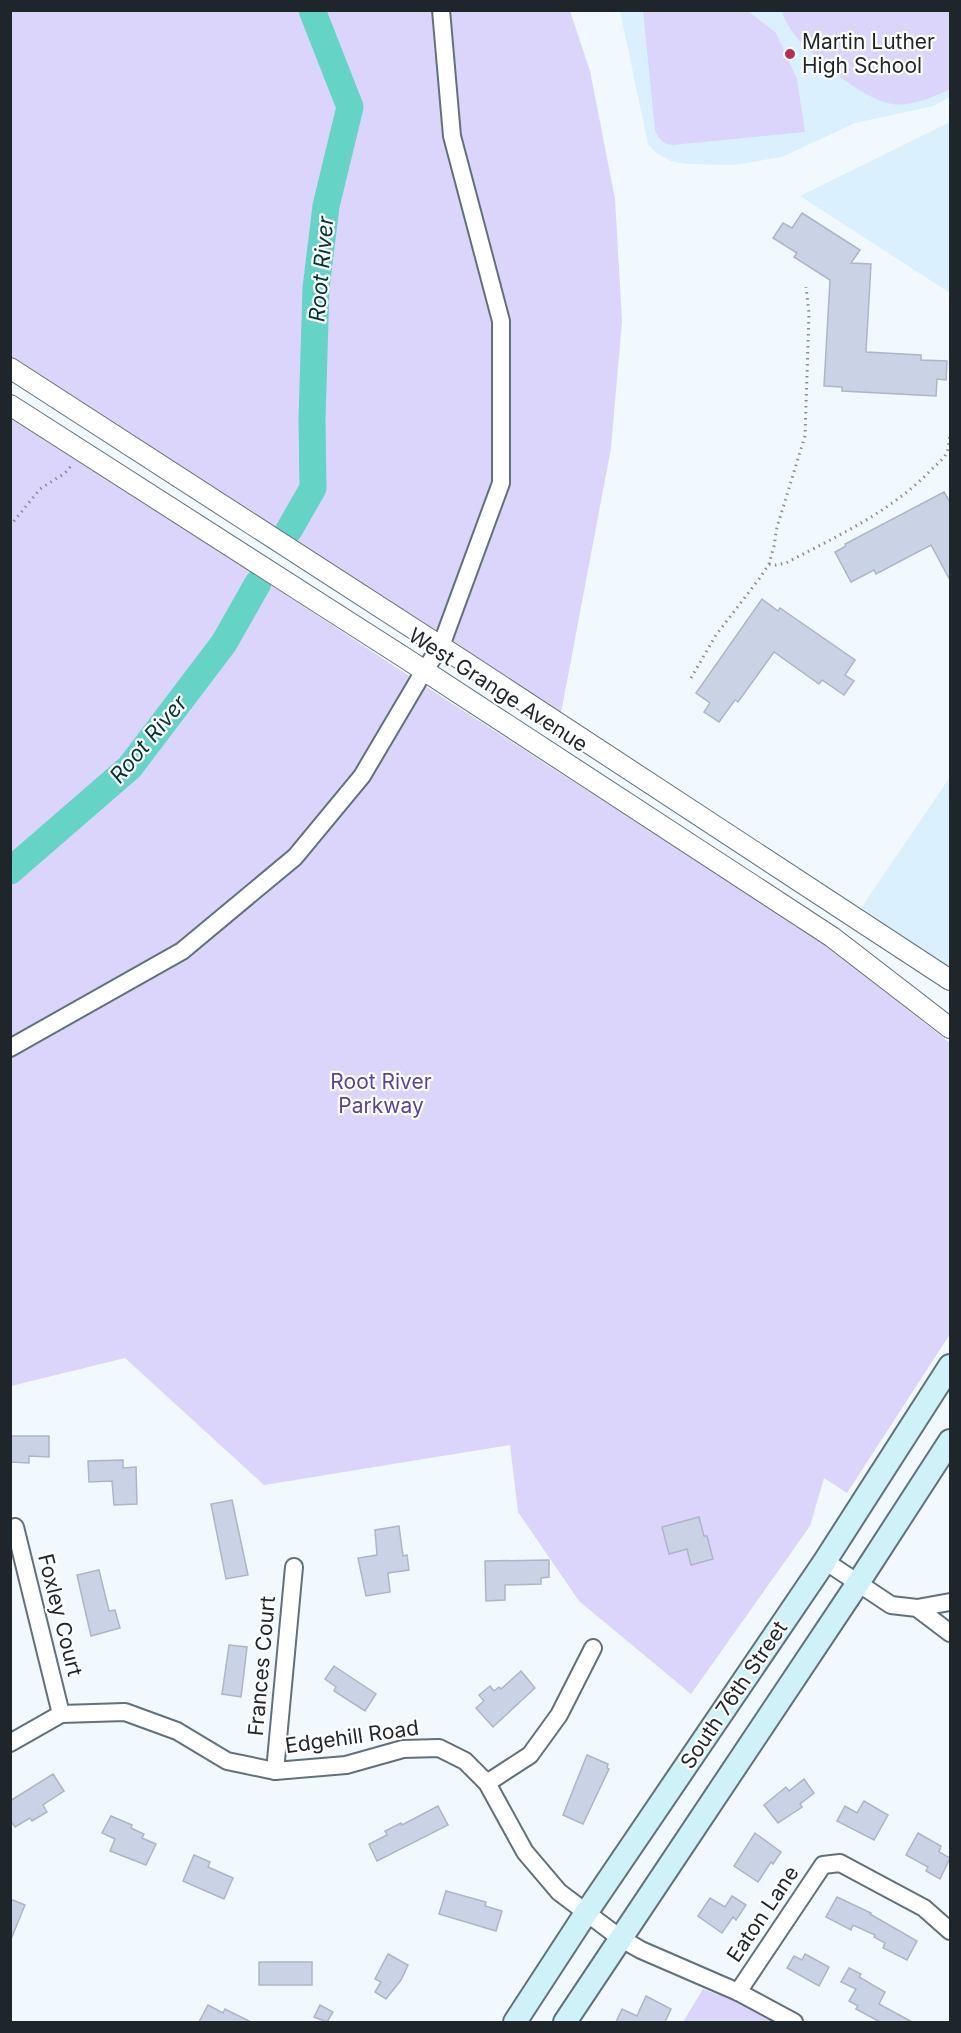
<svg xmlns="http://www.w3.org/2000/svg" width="961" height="2033" font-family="Inter,sans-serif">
  <rect width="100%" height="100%" fill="#f1f8fe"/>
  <g fill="#dbf0ff">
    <polygon points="620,11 950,11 950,97 933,106 855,123 782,157 734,165 687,164 671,161 656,153 648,144"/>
    <polygon points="950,122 950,293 800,196"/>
    <polygon points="950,777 950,969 861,908"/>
  </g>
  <g fill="#dbd5fb">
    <polygon points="10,11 570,11 590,71 615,199 622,321 611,448 561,713 11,359"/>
    <path d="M643 11H748L776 33 797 79 805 132 673 145C663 144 659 140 655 130Z"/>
    <path d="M784 11H950V89C934 97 911 107 892 104 864 100 807 54 791 30 788 25 785 19 782 14Z"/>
    <polygon points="11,413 397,668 822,942 950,1043 950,1334 847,1493 824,1478 810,1526 691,1694 579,1601 518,1512 510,1445 264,1485 125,1358 11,1386"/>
    <polygon points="703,1989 750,2007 777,2022 683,2022"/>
  </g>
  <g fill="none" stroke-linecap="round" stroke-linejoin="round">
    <g stroke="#65d4c6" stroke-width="27">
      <polyline points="289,530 313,488 312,419 316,288 326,206 350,107 312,10"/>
      <polyline points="10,871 130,767 224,643 258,583"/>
    </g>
  </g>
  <g fill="#cad3e5" stroke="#adb5c7" stroke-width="1.5">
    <polygon points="802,213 860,250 851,263 871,264 866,352 921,355 921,360 947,361 946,380 937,379 936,396 842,391 842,387 824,386 830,280 794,257 797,253 773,238 783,223 792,228"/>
    <polygon points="944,492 951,504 951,582 931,545 876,574 874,570 851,582 835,552 846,546 845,544"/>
    <polygon points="762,599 778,611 780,608 855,660 845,675 854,681 844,695 822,680 819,684 774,652 738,702 735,700 719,722 704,712 710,703 696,693"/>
    <polygon points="10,1436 49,1436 49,1457 29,1456 29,1463 10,1462"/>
    <polygon points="123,1460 123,1468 136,1467 137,1504 114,1505 112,1481 89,1482 88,1461"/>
    <polygon points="232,1500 248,1575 226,1579 211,1504"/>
    <polygon points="699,1517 704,1536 707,1536 713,1559 691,1565 687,1549 669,1554 662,1527"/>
    <polygon points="399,1526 403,1556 407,1555 409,1570 388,1573 390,1592 366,1596 358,1558 377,1555 375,1530"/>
    <polygon points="549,1560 549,1577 541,1578 541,1584 505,1585 505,1600 486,1601 485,1561"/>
    <polygon points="99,1570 109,1611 115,1610 120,1628 91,1636 77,1575"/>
    <polygon points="229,1645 247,1647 241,1697 222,1694"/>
    <polygon points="334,1666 376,1694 365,1711 334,1691 336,1687 325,1679"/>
    <polygon points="521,1671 535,1688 493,1727 476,1708 484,1701 479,1695 490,1686 494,1691 499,1687 501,1689"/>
    <polygon points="587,1755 608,1764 607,1768 609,1769 583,1824 563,1815"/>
    <polygon points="53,1774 64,1791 43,1805 47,1812 32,1821 30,1818 15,1827 10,1820 10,1801"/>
    <polygon points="804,1779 814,1793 800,1804 802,1807 778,1823 764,1805 786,1787 789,1791"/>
    <polygon points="864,1801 888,1815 874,1840 837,1821 845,1806 857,1813"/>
    <polygon points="438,1806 448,1825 377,1861 369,1844 387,1835 385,1831 401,1823 402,1825"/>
    <polygon points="111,1816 132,1825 131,1828 144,1834 142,1838 156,1844 146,1865 110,1851 115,1839 102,1833"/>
    <polygon points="755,1833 781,1852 773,1864 771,1862 758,1882 734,1866"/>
    <polygon points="918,1833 941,1846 939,1852 950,1858 940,1879 926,1871 928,1867 906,1855"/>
    <polygon points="194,1855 210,1862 208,1867 233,1878 224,1899 183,1881"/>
    <polygon points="446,1891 486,1902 485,1906 502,1911 496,1931 439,1914"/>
    <polygon points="732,1896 746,1905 736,1920 733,1917 722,1933 698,1916 710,1898 725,1907"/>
    <polygon points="837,1897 871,1913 870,1914 917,1941 907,1960 883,1948 885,1943 874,1937 875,1935 853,1925 851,1930 826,1917"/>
    <polygon points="10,1899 25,1905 11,1939 10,1939"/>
    <polygon points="388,1954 408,1965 401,1980 386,1999 375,1992 381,1982 375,1979"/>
    <polygon points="805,1954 829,1967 819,1986 787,1968 794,1956 802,1960"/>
    <rect x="259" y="1962" width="53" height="23"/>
    <polygon points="849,1968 861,1974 859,1977 885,1992 879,2004 912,2022 880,2022 856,2009 858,2006 849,2001 856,1989 841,1982"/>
    <polygon points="646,1996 671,2009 665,2022 616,2022 622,2009 637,2016"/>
    <polygon points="208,2005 223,2013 225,2009 251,2022 199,2022"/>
    <polygon points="320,2005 333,2012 327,2022 314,2017"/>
  </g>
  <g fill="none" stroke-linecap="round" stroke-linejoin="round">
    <g stroke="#60717c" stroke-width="20">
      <g id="minor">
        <polyline points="10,1048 182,951 295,857 362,776 424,671 441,646 501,483 501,321 452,136 441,10"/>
        <polyline points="15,1527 61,1714"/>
        <polyline points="825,1561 891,1605 917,1608 950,1633"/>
        <polyline points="917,1608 950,1602"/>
        <polyline points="10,1743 61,1714 125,1712 177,1731 227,1761 275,1771 346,1765 403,1749 439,1748 465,1761 487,1783 525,1852 559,1892 620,1938 641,1950 738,1992 794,2022"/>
        <polyline points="275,1771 294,1567"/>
        <polyline points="487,1783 530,1755 559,1715 593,1648"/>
        <polyline points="738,1992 823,1865 840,1863 924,1908 950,1931"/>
      </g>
    </g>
    <g stroke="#60717c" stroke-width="22">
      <g id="tertiary">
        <polyline points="10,368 468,664 950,980"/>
        <polyline points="10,405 405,658 832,937 950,1028"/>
      </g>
    </g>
    <g stroke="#60717c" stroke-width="26">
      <g id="secondary">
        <polyline points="515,2022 586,1913 825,1561 950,1366"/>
        <polyline points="565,2022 858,1583 950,1441"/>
      </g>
    </g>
    <g stroke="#888f94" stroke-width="3" stroke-dasharray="1.5 4.5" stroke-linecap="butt">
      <polyline points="10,526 40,489 65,473 72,465"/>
      <path d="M769 564 776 565 786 563C837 536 891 512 932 469 937 464 944 459 947 452 949 447 949 440 950 434"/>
      <polyline points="691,678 716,635 759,579 769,564 774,546 777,527 805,436 809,313 806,287"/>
    </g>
    <use href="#minor" stroke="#fff" stroke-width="16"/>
    <use href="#tertiary" stroke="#fff" stroke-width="20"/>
    <use href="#secondary" stroke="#cff2f8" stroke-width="22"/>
  </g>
  <circle fill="#bc2c4e" stroke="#fff" stroke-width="2" cx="790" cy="54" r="6"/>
  <g text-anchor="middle" stroke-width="4.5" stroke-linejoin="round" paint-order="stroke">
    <g font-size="21" fill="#1f262b" stroke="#fff" text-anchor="start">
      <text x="802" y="49">Martin Luther<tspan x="802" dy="24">High School</tspan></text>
    </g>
    <g font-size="21" fill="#1f262b" stroke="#fff">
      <text transform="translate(498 690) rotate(33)" y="7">West Grange Avenue</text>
      <text transform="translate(60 1615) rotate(76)" y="7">Foxley Court</text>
      <text transform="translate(262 1666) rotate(-85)" y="7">Frances Court</text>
      <text transform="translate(734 1695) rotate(-56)" y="7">South 76th Street</text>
      <text transform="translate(352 1737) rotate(-8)" y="7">Edgehill Road</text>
      <text transform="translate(763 1914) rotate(-56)" y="7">Eaton Lane</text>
    </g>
    <g font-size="21" fill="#5a449a" stroke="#fff">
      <text x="381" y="1089">Root River<tspan x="381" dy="24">Parkway</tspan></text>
    </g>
    <g font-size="22" font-style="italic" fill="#003731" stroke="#fff">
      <text transform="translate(321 269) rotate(-85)" y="8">Root River</text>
      <text transform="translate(148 739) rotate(-50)" y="8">Root River</text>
    </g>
  </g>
  <rect width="961" height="2033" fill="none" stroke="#1f262b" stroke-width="24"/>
</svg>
